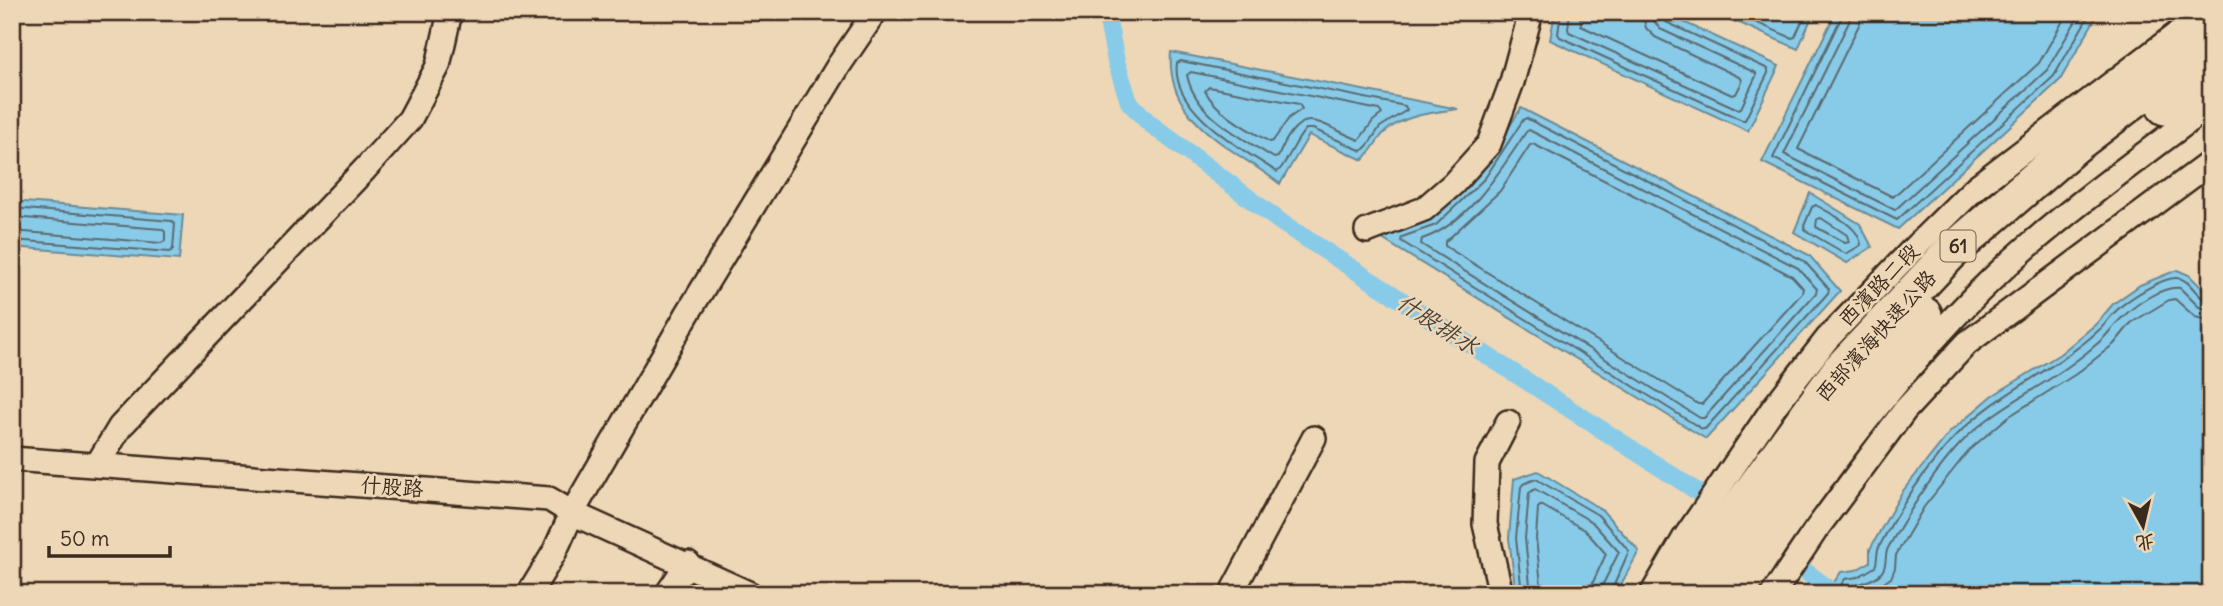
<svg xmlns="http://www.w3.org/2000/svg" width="2223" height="606" font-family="Delius,'LXGW WenKai TC',sans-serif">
  <rect width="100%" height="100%" fill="#eed7b6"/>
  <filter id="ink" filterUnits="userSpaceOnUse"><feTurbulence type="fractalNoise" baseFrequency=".0143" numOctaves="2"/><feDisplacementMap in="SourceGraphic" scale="14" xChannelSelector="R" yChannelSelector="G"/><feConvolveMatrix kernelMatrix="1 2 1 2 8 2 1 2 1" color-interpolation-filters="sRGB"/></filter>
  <g filter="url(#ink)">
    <g fill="#88cbe9" stroke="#698b98" stroke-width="2">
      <polygon points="608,12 834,12 830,18"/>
      <polygon points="1555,12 1662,12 1779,66 1748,131 1550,40"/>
      <polygon points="1715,12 1814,12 1798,49"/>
      <polygon points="1836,12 2099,12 2060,80 1898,229 1762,162"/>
      <path d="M1171 52 1458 109C1435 112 1401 115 1384 133 1376 141 1372 151 1363 160L1309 135 1280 184C1233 147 1165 123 1171 52Z"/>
      <polygon points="1521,108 1809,255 1840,291 1706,439 1379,237 1432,219 1481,173"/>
      <polygon points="1810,193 1860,224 1872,247 1847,263 1794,232"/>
      <polygon points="12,201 183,215 179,260 12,247"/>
      <polygon points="2177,270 2189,275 2211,297 2211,594 1826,594 1841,572 1856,570 1870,562 1870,549 1902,492 1950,432 1992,396 2060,354 2096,324 2113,304 2140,285"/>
      <polygon points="1538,471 1602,510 1639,551 1616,594 1516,594 1509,538 1514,479"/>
    </g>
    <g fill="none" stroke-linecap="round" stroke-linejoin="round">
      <g stroke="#5a6a6f" stroke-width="2">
        <polyline points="1561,12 1558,34 1560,37 1742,120 1745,120 1768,73 1768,69 1666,22 1662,18 1661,12"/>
        <polyline points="1570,12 1568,29 1569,32 1738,109 1741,108 1756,76 1756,73 1660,29 1654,21 1653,12"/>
        <polyline points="1580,12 1581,26 1732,95 1736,94 1742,82 1741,78 1655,37 1646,28 1642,12"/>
        <polyline points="1732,12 1792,38 1795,37 1806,12"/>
        <polyline points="1842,12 1841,18 1773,158 1897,220 2054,76 2091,12"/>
        <polyline points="1851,12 1849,22 1784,154 1895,210 2047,70 2081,12"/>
        <polyline points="1862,12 1859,25 1798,149 1893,197 2039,63 2068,12"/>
        <path d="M1181 61 1405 106 1407 110 1380 127 1368 145 1362 151 1313 129H1306C1294 141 1287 165 1277 172 1244 150 1170 111 1177 63Z"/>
        <path d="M1191 72 1379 110 1382 114 1373 121 1359 140C1317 123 1301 101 1278 157L1274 158C1243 138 1195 116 1187 75Z"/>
        <path d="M1209 87 1299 104 1302 109 1289 118 1273 141 1270 142C1247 129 1218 114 1205 91Z"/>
        <polygon points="1526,118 1804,261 1829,289 1828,293 1705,429 1702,429 1401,241 1402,237 1436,225 1485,178 1523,120"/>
        <path d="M1529 130 1798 268 1817 289 1816 293 1704 418H1700L1421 244 1422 239C1468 224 1501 170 1526 132Z"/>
        <polygon points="1533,144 1792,276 1803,288 1802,293 1702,404 1698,404 1445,246 1445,242 1500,191 1530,145"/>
        <path d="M1816 205C1832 215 1859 225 1861 245L1846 254 1805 230 1804 226 1812 207Z"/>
        <polyline points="12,208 172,221 175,224 173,249 170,252 12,240"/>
        <polyline points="12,217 162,229 165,232 165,241 161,243 12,231"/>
        <polygon points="1817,219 1821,218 1847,235 1849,242 1845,243 1816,227"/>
        <polyline points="1522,594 1516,538 1521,487 1523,484 1536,479 1598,515 1629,551 1610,594"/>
        <polyline points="1531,594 1525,538 1529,493 1535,489 1592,522 1619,552 1602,586 1601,594"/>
        <polyline points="1542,594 1536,538 1538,508 1541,505 1585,530 1606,554 1593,582 1591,594"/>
        <path d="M1835 594 1845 579 1858 577 1875 567C1878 560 1876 553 1879 547 1899 508 1925 469 1954 438 1996 393 2055 371 2099 330 2106 324 2110 316 2117 310 2127 300 2162 277 2177 278 2192 279 2196 300 2211 301"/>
        <path d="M1845 594C1853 582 1871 584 1881 573 1888 566 1884 556 1888 548 1909 511 1932 474 1961 443 1992 410 2033 392 2069 366 2079 359 2089 351 2098 343 2108 335 2114 324 2124 316 2136 304 2162 286 2180 288L2199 307 2211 310"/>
        <polyline points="1867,594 1891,578 1895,568 1896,555 1924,507 1969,450 2008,417 2076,374 2114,344 2131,323 2169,300 2175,299 2195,317 2211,321"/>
      </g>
      <g stroke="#88cbe9" stroke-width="18">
        <polyline points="1106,12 1116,61 1129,102 1149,123 1282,223 1692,488 1718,507"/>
        <polyline points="1763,540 1829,589"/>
      </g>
      <g stroke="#3b2a1e" stroke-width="28">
        <g id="minor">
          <polyline points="1367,231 1424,209 1453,184 1489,144 1512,82 1531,12"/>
          <polyline points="12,459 549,499 572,513 750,594"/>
          <polyline points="97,465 120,427 365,169 410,119 438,66 450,12"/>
          <polyline points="529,594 554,553 572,513 688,313 839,65 875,12"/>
          <polyline points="667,594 688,563"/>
          <polyline points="1231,594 1314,438"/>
          <polyline points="1501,594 1485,524 1487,463 1508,422"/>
          <polyline points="1652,594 1684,539 1774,407 1827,339 1915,247 1976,187 2206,12"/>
          <path d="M1744 594C1775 541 1811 493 1847 445 1901 375 1959 306 2026 248 2085 197 2149 151 2211 104"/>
          <polyline points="1773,594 1815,531 1905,410 1967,343 2211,162"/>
        </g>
      </g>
      <g stroke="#3b2a1e" stroke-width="40">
        <g id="highway">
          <polyline points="2165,107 2211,72"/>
          <polyline points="1685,594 1710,549 1840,370 1950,253 2075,145 2211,41"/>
          <polyline points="1714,594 1733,561 1863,383 1924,315"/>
        </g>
      </g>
      <use href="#minor" stroke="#eed7b6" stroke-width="23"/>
      <use href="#highway" stroke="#eed7b6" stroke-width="35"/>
    </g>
  </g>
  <g text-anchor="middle" stroke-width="5" stroke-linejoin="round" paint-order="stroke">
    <rect fill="#eed7b6" stroke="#715e4c" stroke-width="2" x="1940.5" y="230.5" width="35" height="31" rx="5"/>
    <g font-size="19" font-weight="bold" fill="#3b2a1e">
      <text x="1958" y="253">61</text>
    </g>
    <g font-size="21" fill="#3b2a1e" stroke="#eed7b6">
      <text transform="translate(1879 285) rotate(-46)" y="7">西濱路二段</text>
      <text transform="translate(1876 336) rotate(-48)" y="7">西部濱海快速公路</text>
      <text transform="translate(392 487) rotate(4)" y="7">什股路</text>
    </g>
    <g font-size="23" font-style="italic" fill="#47423c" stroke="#eed7b6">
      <text transform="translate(1438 324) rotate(33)" y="8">什股排水</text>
    </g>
  </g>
  <rect width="2223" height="606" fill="none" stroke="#eed7b6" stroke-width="42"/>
  <rect x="21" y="21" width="2181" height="564" fill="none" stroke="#3b2a1e" stroke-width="2.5" filter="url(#ink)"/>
  <g transform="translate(2143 526) rotate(172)" stroke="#eed7b6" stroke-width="5" paint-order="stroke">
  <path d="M0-5L12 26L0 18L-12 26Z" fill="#3b2a1e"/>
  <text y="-10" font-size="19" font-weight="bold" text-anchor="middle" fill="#3b2a1e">北</text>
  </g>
  <path d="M49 546v10h121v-10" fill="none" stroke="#3b2a1e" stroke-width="3.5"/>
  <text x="60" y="546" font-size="21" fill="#3b2a1e" stroke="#eed7b6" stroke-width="5" paint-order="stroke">50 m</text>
</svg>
